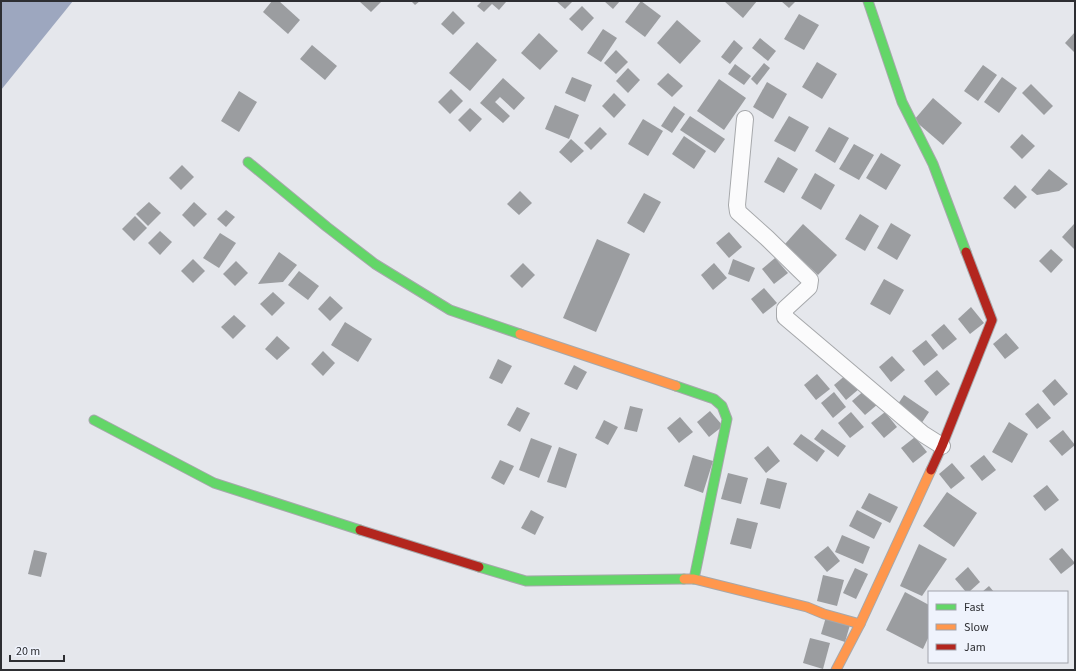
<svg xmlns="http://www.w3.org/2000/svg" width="1076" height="671" font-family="'Source Sans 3',sans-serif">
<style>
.water{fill:#9da7bf}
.building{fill:#9b9da0}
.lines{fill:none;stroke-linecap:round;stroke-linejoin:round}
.street-casing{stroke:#a6a8ab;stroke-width:18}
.fast-casing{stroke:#a6a8ab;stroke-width:11}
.slow-casing{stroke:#a6a8ab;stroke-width:11}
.jam-casing{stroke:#a6a8ab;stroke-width:11}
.street{stroke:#fbfbfc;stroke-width:16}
.fast{stroke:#63d668;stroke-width:9}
.slow{stroke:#ff974d;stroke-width:9}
.jam{stroke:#b3261e;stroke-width:9}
</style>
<rect width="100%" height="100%" fill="#e5e7ec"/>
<polygon class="water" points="1,1 73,1 1,90"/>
<g class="building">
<polygon points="272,1 279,1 300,20 288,34 263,12"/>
<polygon points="359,1 382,1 371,12"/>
<polygon points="411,1 420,1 415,5"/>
<polygon points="482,1 505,1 506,2 499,10 492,4 484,12 477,6"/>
<polygon points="556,1 573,1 565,9"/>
<polygon points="604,1 620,1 613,9"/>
<polygon points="641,1 661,16 645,37 625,22"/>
<polygon points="724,1 757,1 743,18"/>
<polygon points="781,1 796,1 789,8"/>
<polygon points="582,6 594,18 582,31 569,19"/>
<polygon points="453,11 465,23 453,35 441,24"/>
<polygon points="799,14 819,25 804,50 784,39"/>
<polygon points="677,20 701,41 680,64 657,43"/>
<polygon points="603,29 617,38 601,62 587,53"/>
<polygon points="1075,32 1075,53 1065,43"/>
<polygon points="539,33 558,51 540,70 521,53"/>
<polygon points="760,38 776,51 768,61 752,48"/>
<polygon points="734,40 743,48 730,64 721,57"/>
<polygon points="477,42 497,60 470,91 449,73"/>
<polygon points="312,45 337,66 325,80 300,59"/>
<polygon points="616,50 628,62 616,74 604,63"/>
<polygon points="817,62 837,74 822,99 802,87"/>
<polygon points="764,63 770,68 757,85 751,79"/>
<polygon points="735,64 751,76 744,85 728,74"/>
<polygon points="983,65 997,75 978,101 964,91"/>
<polygon points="628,68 640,80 628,93 616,81"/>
<polygon points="668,73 683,86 672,97 657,84"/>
<polygon points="572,77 592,85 585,102 565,93"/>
<polygon points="1002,77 1017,88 999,113 984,102"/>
<polygon points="503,78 525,98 514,110 500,97 495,102 510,116 503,123 480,103"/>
<polygon points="719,79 746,98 724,130 697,111"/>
<polygon points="767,82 787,94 773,119 753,107"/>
<polygon points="1031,84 1053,106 1044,115 1022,93"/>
<polygon points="451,89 463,101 450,114 438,102"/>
<polygon points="239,91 257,102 239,132 221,121"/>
<polygon points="614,93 626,105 614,118 602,106"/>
<polygon points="933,98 962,123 943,145 914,120"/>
<polygon points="555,105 579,115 569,139 545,129"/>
<polygon points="674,106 685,114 672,133 661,126"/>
<polygon points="470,108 482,119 470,132 458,120"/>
<polygon points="690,116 725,139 715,153 680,130"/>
<polygon points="789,116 809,127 795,152 774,141"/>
<polygon points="643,119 663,131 648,156 628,144"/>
<polygon points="600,127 607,134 591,150 584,143"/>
<polygon points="829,127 849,138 835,163 815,151"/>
<polygon points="1022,134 1035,146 1022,159 1010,147"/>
<polygon points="684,136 706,151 694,169 672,154"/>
<polygon points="571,139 584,151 571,163 559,152"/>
<polygon points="854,144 874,155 859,180 839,169"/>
<polygon points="881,153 901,165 886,190 866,178"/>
<polygon points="778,157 798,169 784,193 764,182"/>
<polygon points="182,165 194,177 181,190 169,178"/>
<polygon points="1049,169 1068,184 1059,191 1037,195 1031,190"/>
<polygon points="815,173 835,185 821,210 801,198"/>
<polygon points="1015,185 1027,197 1015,209 1003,198"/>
<polygon points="520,191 532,203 519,215 507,204"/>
<polygon points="644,193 661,202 644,233 627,223"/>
<polygon points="149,202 161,213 148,226 136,214"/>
<polygon points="194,202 207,214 194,227 182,215"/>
<polygon points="226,210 235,217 226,227 217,219"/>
<polygon points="860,214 879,226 865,251 845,239"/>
<polygon points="135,216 147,228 134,241 122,229"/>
<polygon points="891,223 911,235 897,260 877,248"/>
<polygon points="803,224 837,255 818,275 785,244"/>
<polygon points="1074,224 1075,248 1074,249 1062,237"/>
<polygon points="160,231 172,242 160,255 148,243"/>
<polygon points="729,232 742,247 729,258 716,243"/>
<polygon points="220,233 236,243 219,268 203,258"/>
<polygon points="597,239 630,254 596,332 563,318"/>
<polygon points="1051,249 1063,260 1051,273 1039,261"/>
<polygon points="279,252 297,265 283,282 258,284"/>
<polygon points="775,258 788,273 774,284 762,269"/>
<polygon points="193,259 205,271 193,283 181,271"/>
<polygon points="733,259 755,268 749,282 728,274"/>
<polygon points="236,261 248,273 235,286 223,274"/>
<polygon points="523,263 535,275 522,288 510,276"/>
<polygon points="714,263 727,278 713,290 701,275"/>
<polygon points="299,271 319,286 308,300 288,285"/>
<polygon points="884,279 904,290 890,315 870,304"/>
<polygon points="764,288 777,303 763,314 751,299"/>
<polygon points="273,292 285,303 272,316 260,304"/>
<polygon points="330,296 343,308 330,321 318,309"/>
<polygon points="971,307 984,323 970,334 958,319"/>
<polygon points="234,315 246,326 233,339 221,327"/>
<polygon points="345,322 372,339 358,362 331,345"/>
<polygon points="944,324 957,339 943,350 931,335"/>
<polygon points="1006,333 1019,348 1005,359 993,344"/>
<polygon points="277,336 290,348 277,360 265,349"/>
<polygon points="926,340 938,355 924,366 912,351"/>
<polygon points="323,351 335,363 323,376 311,364"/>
<polygon points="892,356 905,370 891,382 879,367"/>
<polygon points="498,359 512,366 502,384 489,378"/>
<polygon points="574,365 587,372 577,390 564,384"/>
<polygon points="937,370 950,384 936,396 924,381"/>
<polygon points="817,374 830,389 816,400 804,385"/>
<polygon points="847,374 859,389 846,400 834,385"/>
<polygon points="1055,379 1068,394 1054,406 1042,391"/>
<polygon points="866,389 878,404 865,415 852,401"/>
<polygon points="834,392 846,407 833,418 821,403"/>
<polygon points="904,395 929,412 921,424 896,407"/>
<polygon points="1038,403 1051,418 1037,429 1025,414"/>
<polygon points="630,406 643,409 637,432 624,429"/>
<polygon points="517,407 530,413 520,432 507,425"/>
<polygon points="710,411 723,426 709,437 697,422"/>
<polygon points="851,412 864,427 850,438 838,423"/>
<polygon points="885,412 897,427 884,438 871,423"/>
<polygon points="680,417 693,432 679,443 667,428"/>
<polygon points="604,420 618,427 608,445 595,438"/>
<polygon points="1009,422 1028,434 1012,463 992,452"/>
<polygon points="822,429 846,446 838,457 814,439"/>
<polygon points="1063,430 1075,445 1062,456 1049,441"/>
<polygon points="801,434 825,451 817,462 793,444"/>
<polygon points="915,437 927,452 913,463 901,448"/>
<polygon points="531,438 552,446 539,478 519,470"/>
<polygon points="768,446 780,461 766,473 754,458"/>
<polygon points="559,447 577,454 566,488 547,482"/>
<polygon points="693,455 713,461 703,493 684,486"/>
<polygon points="984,455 996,470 982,481 970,466"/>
<polygon points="500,460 514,466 504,485 491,478"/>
<polygon points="952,463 965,478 951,489 939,474"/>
<polygon points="728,473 748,478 741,504 721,499"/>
<polygon points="767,478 787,483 780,509 760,504"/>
<polygon points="1047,485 1059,500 1045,511 1033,496"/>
<polygon points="947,492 977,513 954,547 923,526"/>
<polygon points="869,493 898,507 890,523 861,508"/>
<polygon points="531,510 544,517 535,535 521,528"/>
<polygon points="857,510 882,523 874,539 849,526"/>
<polygon points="737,518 758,523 751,549 730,544"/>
<polygon points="842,535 870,547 863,564 835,552"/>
<polygon points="919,544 947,559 922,596 900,586"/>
<polygon points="828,546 840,561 827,572 814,557"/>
<polygon points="1062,548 1075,563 1061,574 1049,559"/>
<polygon points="34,550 47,553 41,577 28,574"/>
<polygon points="968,567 980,582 969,592 966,592 955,579"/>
<polygon points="855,568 868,574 856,599 843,593"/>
<polygon points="823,575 844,580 837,606 817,601"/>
<polygon points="989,586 994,592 982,592"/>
<polygon points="905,592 929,605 929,636 923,649 886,630"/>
<polygon points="826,617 850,625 845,642 821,634"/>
<polygon points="810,638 830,643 823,669 803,663"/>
</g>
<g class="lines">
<g class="street-casing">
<polyline id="street" points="745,119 737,205 738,212 767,238 810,280 809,287 785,309 785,317 923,434 942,446"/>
</g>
<g class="fast-casing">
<g id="fast">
<polyline points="868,1 902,102 933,164 966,252"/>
<polyline points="248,162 327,227 375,264 450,310 520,334"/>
<polyline points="676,386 714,399 722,406 727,419 694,579"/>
<polyline points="94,420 214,483 360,530"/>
<polyline points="479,567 526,581 684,579"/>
</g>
</g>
<g class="slow-casing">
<g id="slow">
<polyline points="520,334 676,386"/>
<polyline points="684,579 694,579 807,607 824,614 860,624 836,670"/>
<polyline points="860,624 931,470"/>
</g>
</g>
<g class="jam-casing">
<g id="jam">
<polyline points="931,470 942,446 992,320 966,252"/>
<polyline points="360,530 479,567"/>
</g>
</g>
<use href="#street" class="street"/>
<use href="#fast" class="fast"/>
<use href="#slow" class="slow"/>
<use href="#jam" class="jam"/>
</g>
<rect width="1076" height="671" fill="none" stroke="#2d2e32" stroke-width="4"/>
<rect x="928" y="591" width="140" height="72" fill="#eff3fc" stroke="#a1a4ab"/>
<rect x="936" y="604" width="20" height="6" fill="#63d668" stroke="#a1a4ab"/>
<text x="964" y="611" font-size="12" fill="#2d2e32">Fast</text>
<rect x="936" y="624" width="20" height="6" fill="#ff974d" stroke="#a1a4ab"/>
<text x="964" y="631" font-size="12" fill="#2d2e32">Slow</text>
<rect x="936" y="644" width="20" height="6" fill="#b3261e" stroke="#a1a4ab"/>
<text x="964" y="651" font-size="12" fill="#2d2e32">Jam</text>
<path d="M10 655v6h54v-6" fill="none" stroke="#2d2e32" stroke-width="2"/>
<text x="16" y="655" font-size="12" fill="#2d2e32" stroke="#eff3fc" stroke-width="3" paint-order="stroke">20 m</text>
</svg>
